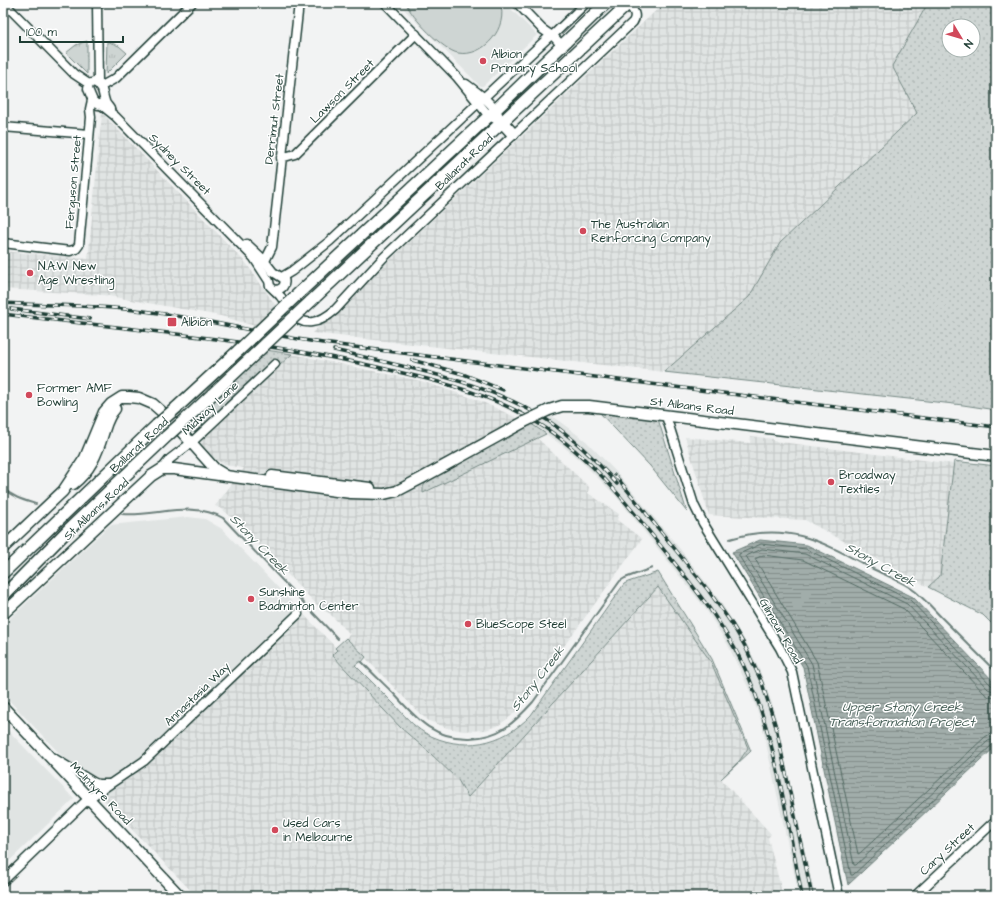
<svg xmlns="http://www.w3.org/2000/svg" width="999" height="899" font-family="'Architects Daughter',sans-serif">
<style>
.built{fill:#e0e4e3}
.industrial{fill:url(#industrial-grid);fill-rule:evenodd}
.grass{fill:url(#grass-dots);stroke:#768984;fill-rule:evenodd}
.park{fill:url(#park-tufts);stroke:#768984}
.pitch{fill:#ced5d3;stroke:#768984}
.water{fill:url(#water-rules);stroke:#6d807b}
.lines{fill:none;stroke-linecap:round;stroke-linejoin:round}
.shore{stroke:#536a63;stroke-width:1}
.stream{stroke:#6d807b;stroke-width:2}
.minor-casing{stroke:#1f3d34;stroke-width:11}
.major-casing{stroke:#1f3d34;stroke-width:13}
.highway-casing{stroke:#1f3d34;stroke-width:14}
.minor{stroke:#fff;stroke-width:8}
.major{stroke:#fff;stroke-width:10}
.highway{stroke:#fff;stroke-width:11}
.rail-casing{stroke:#1f3d34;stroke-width:3.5}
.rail{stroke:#fff;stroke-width:2;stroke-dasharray:6;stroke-linecap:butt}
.major-bridge-casing{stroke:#1f3d34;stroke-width:13;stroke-linecap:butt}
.highway-bridge-casing{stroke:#1f3d34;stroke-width:14;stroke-linecap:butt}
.major-bridge{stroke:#fff;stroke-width:10}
.highway-bridge{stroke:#fff;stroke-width:11}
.poi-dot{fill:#d1495b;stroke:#fff;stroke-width:1.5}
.labels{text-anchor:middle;stroke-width:3;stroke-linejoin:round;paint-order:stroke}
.poi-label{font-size:12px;fill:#1f3d34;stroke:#fff;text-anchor:start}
.street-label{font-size:12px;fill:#1f3d34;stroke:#fff}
.water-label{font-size:13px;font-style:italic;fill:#465f57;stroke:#fff}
</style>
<defs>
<pattern id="industrial-grid" width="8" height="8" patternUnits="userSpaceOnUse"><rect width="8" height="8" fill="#e0e4e3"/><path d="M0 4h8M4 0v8" fill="none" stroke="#c0c4c3"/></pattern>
<pattern id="grass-dots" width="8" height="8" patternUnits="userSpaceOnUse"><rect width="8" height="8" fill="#ced5d3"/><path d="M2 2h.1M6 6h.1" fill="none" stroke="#b0b8b6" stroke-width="1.8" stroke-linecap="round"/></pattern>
<pattern id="park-tufts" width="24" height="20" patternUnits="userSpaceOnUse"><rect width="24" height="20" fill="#ced5d3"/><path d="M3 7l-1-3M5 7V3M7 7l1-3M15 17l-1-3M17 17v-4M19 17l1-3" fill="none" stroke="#b0b8b6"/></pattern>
<pattern id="water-rules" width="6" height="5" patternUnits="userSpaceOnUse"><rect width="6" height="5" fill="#a1adaa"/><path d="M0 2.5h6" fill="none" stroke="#838e8b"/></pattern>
</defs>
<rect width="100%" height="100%" fill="#f2f3f3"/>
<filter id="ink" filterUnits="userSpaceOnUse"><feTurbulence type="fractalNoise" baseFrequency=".025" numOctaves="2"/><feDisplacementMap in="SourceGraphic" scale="8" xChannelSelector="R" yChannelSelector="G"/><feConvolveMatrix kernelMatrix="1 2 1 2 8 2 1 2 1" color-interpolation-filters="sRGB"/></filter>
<g filter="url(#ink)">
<g class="built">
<polygon points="398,3 505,3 537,35 483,86 480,86"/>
<polygon points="552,416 586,441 619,475 680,549 720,601 747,645 759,669 772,703 815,896 799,896 761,720 748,687 728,645 705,608 616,496 585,465 563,446 530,423"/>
<polygon points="188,517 205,519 222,529 338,650 140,838 3,694 3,625 110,525"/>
<polygon points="3,725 74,799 3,867"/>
</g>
<g class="industrial">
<path d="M664,3H996L964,405L312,333ZM949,26H973V50H949Z"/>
<polygon points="102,113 246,263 278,309 255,326 221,316 103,295 3,289 3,251 88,259"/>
<polygon points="292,354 421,381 478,400 515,417 589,487 588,493 619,514 617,520 642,539 519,708 510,717 499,725 486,730 464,731 447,728 429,721 419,713 346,638 350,634 329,613 320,608 238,523 222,509 215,506 244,468 225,465 213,458 202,445 201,440"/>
<polygon points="751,436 773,439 773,441 954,464 940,576 928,587 805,520 709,515 685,437 750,443"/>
<polygon points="658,587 711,662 748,748 740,760 721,779 771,834 768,838 783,896 196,896 104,800 304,615 338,650 332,655 401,728 429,752 458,780 468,797"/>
</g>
<g class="grass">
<path d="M928,3H996V410L963,405L664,372L749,297L780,243L917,113L892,66ZM949,26H973V50H949Z"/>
<polygon points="266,350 292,354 279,366 276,364 197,432 190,431 185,427"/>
<polygon points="599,412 658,419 687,512 650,466"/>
<polygon points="530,423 546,434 423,493 423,487 428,479"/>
<polygon points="954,461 996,466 996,628 983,615 928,587 940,576"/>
<path d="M658,572L712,659L751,751L721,779L740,760L748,748L711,662L658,587L468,797L458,780L429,752L401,728L332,655L337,650L335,648L346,638L366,657L362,662L361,661L355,665C368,678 381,691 394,704C403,714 413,726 425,733C462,753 503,745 531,715L624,584L628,582Z"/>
</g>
<g class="park">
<polygon points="87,41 87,74 66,53 76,45"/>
<polygon points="107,41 119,46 127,53 106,74"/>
</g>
<path class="pitch" d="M406,3H500C509,27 484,58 458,53C444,51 411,17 406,3Z"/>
<polygon class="water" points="760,540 807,545 913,597 996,684 996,746 848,885 803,667 732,552"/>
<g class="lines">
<g class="shore">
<polyline points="996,687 991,685 910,600 806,549 761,544 739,554 739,556 807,666 851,875 853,875 992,745 996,744"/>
<polyline points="996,692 988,689 907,604 805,554 762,549 746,556 812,664 854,865 856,865 988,741 996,739"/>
<polyline points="996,698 989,697 984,693 904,609 803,560 763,555 755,559 817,662 858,854 860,853 985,737 990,734 996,733"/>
</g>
<g class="stream">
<path d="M3,488C12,497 23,500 36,504"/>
<path d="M122,514C155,517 192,500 223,518L338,639"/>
<path d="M730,539C789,521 823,542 873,569C887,576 904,582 916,592C925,600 934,609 942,618C960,636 978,654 996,672"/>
<path d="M362,662C372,673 383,683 394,694C417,719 433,739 470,738C500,737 514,723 533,702L620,581L625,578L652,568"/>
</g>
<g class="minor-casing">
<g id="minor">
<polyline points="4,3 74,74 89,84"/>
<polyline points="97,3 98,84"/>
<polyline points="385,3 457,77 489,116 502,122"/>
<polyline points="517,3 542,29 555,38 562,46"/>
<polyline points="552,36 586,3"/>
<path d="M466,84C477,92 491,102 498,114"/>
<polyline points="100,87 116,78 192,3"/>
<path d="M104,100L102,103L98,105L93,101L88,89L89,84L94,82C104,86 102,93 105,101C105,103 109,107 110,109"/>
<path d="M100,104L115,116L254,258L269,281L270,286C274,290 278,293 281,297C284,301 286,306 289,311C303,329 320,323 335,310L383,258L633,22C638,14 632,9 627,3"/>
<polyline points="3,127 89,134"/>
<polyline points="281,158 295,154 416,34"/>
<polyline points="3,243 70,251 76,249 79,245 88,150 91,117 90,109 92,100"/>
<path d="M247,244L262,258L273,272L284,279C286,285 282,290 275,290"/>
<polyline points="265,261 272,247 299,3"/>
<polyline points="282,277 292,271 330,241 551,35"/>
<polyline points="666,416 694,505 703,523 780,648 792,672 839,896"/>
<polyline points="162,469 170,459 191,443 275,364"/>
<polyline points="55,759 93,782 98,784 108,784"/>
<polyline points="3,881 88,799 144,761 298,614"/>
<polyline points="915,896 996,820"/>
</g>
</g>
<g class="major-casing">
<g id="major">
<polyline points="549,410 562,406 589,406 996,456"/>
<polyline points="272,476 370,488"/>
<path d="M73,484C90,471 97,454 103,434C106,425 108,416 115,409"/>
<polyline points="3,548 63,491 85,458 104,412 111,404 122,397 129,397 139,398 153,404 170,419 215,469 225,475"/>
<polyline points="3,614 151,476 162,469 174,469 351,493 384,494 397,491 422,478 524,422"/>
<polyline points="3,707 180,896"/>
</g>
</g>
<g class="highway-casing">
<g id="highway">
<polyline points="502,122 513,134"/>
<polyline points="300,292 489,116 606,3"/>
<polyline points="310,302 629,3"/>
<polyline points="176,408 239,350"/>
<polyline points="187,418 255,354"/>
<polyline points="3,573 157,425"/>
<polyline points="3,596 67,531 167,436"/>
</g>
</g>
<use href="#minor" class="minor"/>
<use href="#major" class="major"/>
<use href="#highway" class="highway"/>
<g class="rail-casing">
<g id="rail">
<path d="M3,303C52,306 102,305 151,312C211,320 270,336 330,344L996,427"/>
<polyline points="11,309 90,319"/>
<path d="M3,314C134,330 266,340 394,371C447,383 499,397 544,427C593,459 628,505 664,550C697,591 730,631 750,680C777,747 788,825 802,896"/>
<path d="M334,350C357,355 380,361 402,366C453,378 503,392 547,420C574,438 596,460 617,484"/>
<polyline points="412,360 463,374 503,390"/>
<polyline points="615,475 708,590 732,624 745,646 762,683 776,727 812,896"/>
</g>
</g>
<use href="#rail" class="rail"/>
<g class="major-bridge-casing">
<polyline id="major-bridge" points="524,422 549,410"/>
</g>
<g class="highway-bridge-casing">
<g id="highway-bridge">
<polyline points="239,350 300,292"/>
<polyline points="255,354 310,302"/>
<polyline points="157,425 176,408"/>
<polyline points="167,436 187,418"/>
</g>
</g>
<use href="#major-bridge" class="major-bridge"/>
<use href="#highway-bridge" class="highway-bridge"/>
</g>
</g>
<g class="poi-dot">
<circle cx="483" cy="61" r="4"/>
<circle cx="583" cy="231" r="4"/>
<circle cx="30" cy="273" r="4"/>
<rect x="167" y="317" width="10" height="10" rx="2"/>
<circle cx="29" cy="395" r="4"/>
<circle cx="831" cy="482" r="4"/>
<circle cx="251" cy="599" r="4"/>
<circle cx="468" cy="624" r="4"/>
<circle cx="275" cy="830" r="4"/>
</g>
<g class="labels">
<g class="poi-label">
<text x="491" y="58">Albion<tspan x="491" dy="14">Primary School</tspan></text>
<text x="591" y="228">The Australian<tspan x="591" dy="14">Reinforcing Company</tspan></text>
<text x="38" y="270">N.A.W New<tspan x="38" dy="14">Age Wrestling</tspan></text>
<text x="181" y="326">Albion</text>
<text x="37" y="392">Former AMF<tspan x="37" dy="14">Bowling</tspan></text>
<text x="839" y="479">Broadway<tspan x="839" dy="14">Textiles</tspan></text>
<text x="259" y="596">Sunshine<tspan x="259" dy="14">Badminton Center</tspan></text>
<text x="476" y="628">BlueScope Steel</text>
<text x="283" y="827">Used Cars<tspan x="283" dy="14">in Melbourne</tspan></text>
</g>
<g class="street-label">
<text transform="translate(342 91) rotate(-45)" y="4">Lawson Street</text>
<text transform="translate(274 119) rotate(-83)" y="4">Derrimut Street</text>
<text transform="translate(464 162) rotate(-44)" y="4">Ballarat Road</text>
<text transform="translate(180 164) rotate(45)" y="4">Sydney Street</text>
<text transform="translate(73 182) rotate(-85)" y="4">Ferguson Street</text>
<text transform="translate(692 406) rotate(7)" y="4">St Albans Road</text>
<text transform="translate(210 408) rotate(-43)" y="4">Midway Lane</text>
<text transform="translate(139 445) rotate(-43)" y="4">Ballarat Road</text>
<text transform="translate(96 509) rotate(-43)" y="4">St Albans Road</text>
<text transform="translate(781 631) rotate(60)" y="4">Gilmour Road</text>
<text transform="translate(197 694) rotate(-44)" y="4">Annastasia Way</text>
<text transform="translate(101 793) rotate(46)" y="4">McIntyre Road</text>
<text transform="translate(947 849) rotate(-43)" y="4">Cary Street</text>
</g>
<g class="water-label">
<text transform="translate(260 544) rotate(46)" y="5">Stony Creek</text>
<text transform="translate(881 564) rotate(29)" y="5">Stony Creek</text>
<text transform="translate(537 678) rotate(-52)" y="5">Stony Creek</text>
<text x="902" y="711">Upper Stony Creek<tspan x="902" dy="15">Transformation Project</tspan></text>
</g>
</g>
<rect width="999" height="899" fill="none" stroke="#fff" stroke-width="16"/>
<rect x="8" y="8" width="983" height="883" fill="none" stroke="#1f3d34" stroke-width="1.5" filter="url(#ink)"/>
<g transform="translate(961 38) rotate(128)"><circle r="19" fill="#ffffff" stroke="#a5b1ae"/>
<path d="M0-3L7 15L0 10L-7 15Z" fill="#d1495b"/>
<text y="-6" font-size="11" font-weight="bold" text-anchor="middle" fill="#1f3d34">N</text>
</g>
<path d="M20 36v6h103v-6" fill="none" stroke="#1f3d34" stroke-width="2"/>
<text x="26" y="36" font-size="12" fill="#1f3d34" stroke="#ffffff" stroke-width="3" paint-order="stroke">100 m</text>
</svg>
